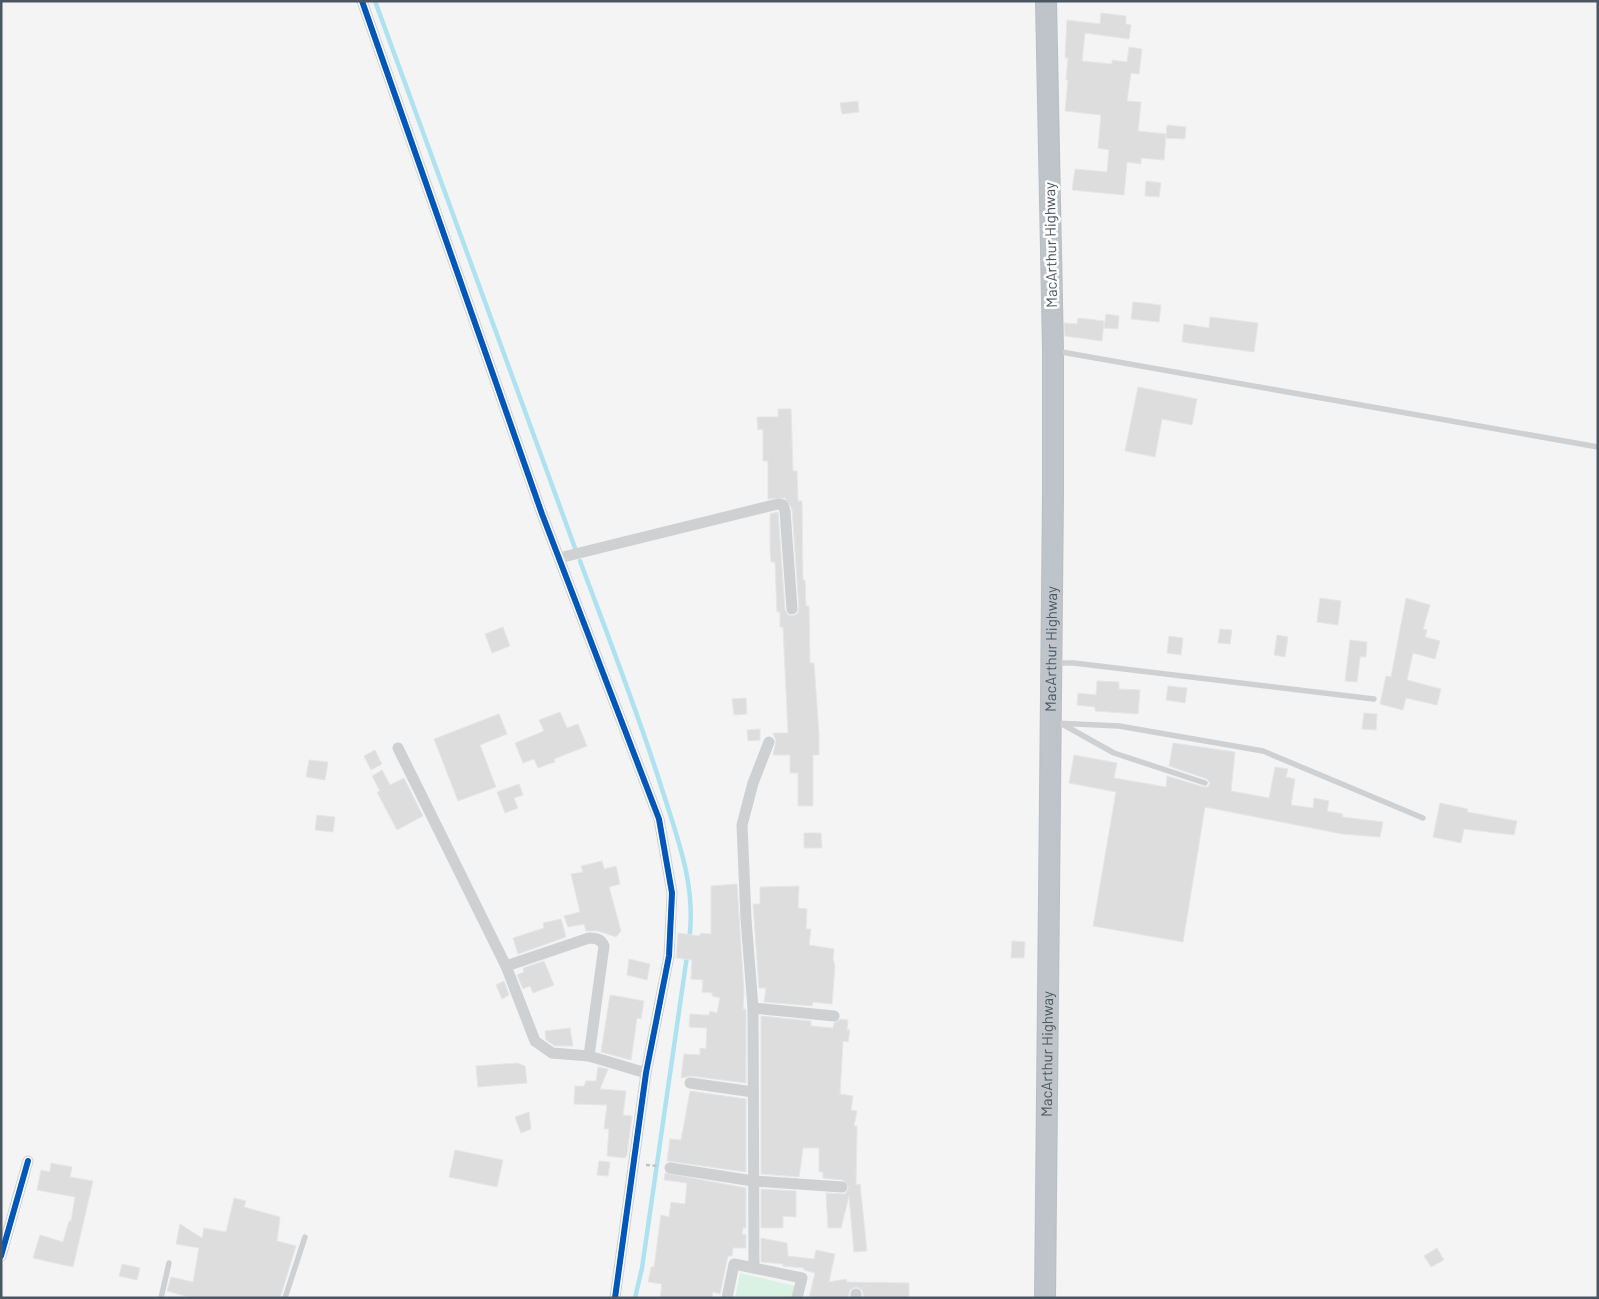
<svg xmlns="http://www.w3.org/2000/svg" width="1599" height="1299" font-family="Barlow,sans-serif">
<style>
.green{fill:#d9f2e3}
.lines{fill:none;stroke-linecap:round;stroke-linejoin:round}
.stream{stroke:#aee2f0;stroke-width:4.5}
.building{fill:#ddddde;stroke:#e5e6e7}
.highway-casing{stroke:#b9bec3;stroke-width:22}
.path{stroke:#bcc7c4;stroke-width:2.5;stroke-dasharray:4 2.5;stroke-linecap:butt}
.lane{stroke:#ced0d2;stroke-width:5.5}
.street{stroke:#ced0d2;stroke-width:11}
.highway{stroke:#bec4c9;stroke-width:20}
.cycleway-casing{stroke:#fff;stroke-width:9}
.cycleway{stroke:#0057b8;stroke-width:6}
.labels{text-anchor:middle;stroke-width:5;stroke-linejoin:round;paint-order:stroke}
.street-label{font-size:15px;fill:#4a5661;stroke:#fff}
</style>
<rect width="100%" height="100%" fill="#f4f4f4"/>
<polygon class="green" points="740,1273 795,1286 792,1298 735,1298"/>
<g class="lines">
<g class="stream">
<polyline points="375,1 575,548"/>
<path d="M580,561C608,636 637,710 661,786C677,837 697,886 689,941"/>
<polyline points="635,1298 642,1268 687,956"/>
</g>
</g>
<g class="building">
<polygon points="1101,13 1126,16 1126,24 1131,25 1129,39 1085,33 1082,61 1112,64 1112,60 1127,62 1129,47 1142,49 1139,74 1131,73 1127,101 1141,102 1138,131 1166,134 1164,160 1141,158 1141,164 1127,162 1124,195 1072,190 1075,169 1107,172 1109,150 1098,148 1101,115 1065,111 1068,80 1066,80 1068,58 1065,58 1067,20 1100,24"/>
<polygon points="858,101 859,112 842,114 840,103"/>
<polygon points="1167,125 1186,127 1185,139 1166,138"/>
<polygon points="1146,181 1161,183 1159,197 1145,196"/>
<polygon points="1133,302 1161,305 1159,322 1131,319"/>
<polygon points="1106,314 1119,316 1118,329 1104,328"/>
<polygon points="1210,317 1258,323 1254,352 1182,342 1184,324 1209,328"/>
<polygon points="1078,318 1104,321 1102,341 1065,336 1064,323 1077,324"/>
<polygon points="1138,387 1197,399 1192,425 1162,419 1155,457 1125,451"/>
<polygon points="778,409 791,409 793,471 797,471 798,501 802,501 803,580 805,580 806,606 809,606 810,663 814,663 819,734 819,755 813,755 813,806 798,806 798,773 790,773 790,755 773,755 776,741 773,733 788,733 783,627 780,627 780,612 777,612 775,562 771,562 770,549 770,514 778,512 785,610 788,615 793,616 798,613 799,608 792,509 785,498 768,499 768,461 763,461 763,429 758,430 757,417 778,417"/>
<polygon points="1320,598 1341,601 1338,625 1317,622"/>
<polygon points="1406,598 1430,605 1423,629 1427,630 1425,637 1440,641 1435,659 1413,653 1407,680 1441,689 1437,705 1406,698 1403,710 1380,704 1386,676 1391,677"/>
<polygon points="503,627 510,646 492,653 485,634"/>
<polygon points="1220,629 1232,630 1230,644 1218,643"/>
<polygon points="1277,635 1288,637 1285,657 1274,655"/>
<polygon points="1169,636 1183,638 1181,655 1167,653"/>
<polygon points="1350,640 1367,642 1366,657 1360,657 1357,682 1345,681"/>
<polygon points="1097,681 1119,682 1119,689 1140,690 1138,714 1095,711 1095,707 1077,705 1078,693 1096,695"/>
<polygon points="1168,686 1187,688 1185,703 1166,700"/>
<polygon points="746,698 747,714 734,715 732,699"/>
<polygon points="560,712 567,728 578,724 587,746 554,759 555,762 538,768 534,759 523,763 515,743 544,731 539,720"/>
<polygon points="1364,713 1377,714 1376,730 1362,729"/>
<polygon points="499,714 507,734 480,745 496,787 458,801 434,739"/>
<polygon points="760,729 760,740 748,741 747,730"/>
<polygon points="1173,743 1235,752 1231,791 1269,798 1275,767 1288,769 1286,777 1295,779 1291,805 1313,808 1314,798 1329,801 1327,811 1343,814 1342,817 1383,822 1380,837 1342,834 1205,807 1183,942 1093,926 1116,792 1069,783 1074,755 1117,763 1114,778 1166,787 1167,776 1204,787 1208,787 1210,783 1207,779 1169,766"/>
<polygon points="375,750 382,764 371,770 364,756"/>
<polygon points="309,760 328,762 325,780 306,777"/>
<polygon points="382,770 390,785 404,778 423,816 397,830 377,792 380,791 372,776"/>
<polygon points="519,784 523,795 514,798 518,808 505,813 497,792"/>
<polygon points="1440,803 1468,809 1467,812 1517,821 1514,835 1464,829 1461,843 1433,837"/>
<polygon points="317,815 335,817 333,832 315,830"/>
<polygon points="804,833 821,833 822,848 804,848"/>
<polygon points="602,861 604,869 616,866 620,884 609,887 621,931 616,937 598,931 586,931 584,924 568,927 564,916 580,912 571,874 583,872 581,866"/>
<polygon points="737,884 744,992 743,1009 746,1009 746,1083 691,1076 681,1078 684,1054 700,1055 700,1048 706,1049 707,1028 689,1027 690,1014 703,1015 709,1015 710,1011 717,1013 720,998 712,996 712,993 702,992 703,980 691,979 692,960 676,958 678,933 700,936 700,933 711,934 711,886"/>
<polygon points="799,886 798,908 807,909 806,929 811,929 809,945 834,949 833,959 835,966 832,1004 813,1002 812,1006 764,1002 766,988 759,988 753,904 760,904 760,887"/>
<polygon points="561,919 566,937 518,954 513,938 544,928 543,923"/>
<polygon points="1012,941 1025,942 1024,958 1011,958"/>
<polygon points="629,959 650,964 647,980 627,975"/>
<polygon points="544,961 554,985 533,993 530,986 523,989 517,975 524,972 523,968"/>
<polygon points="504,981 509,995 502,999 496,985"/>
<polygon points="610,995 611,997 611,995 644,1001 641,1019 637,1018 631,1060 601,1052"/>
<polygon points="761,1016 811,1021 811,1026 833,1028 834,1023 841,1019 848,1020 847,1030 850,1030 848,1042 843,1041 840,1094 853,1096 851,1110 857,1111 854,1126 857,1126 856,1185 860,1184 867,1251 854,1252 849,1196 841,1228 828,1228 826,1193 845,1194 849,1187 843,1180 823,1178 823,1172 819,1172 819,1148 803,1148 799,1177 761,1174"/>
<polygon points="570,1028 573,1046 555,1046 546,1040 545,1031"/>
<polygon points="517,1063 525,1066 527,1083 478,1087 476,1066"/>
<polygon points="598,1067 608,1069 600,1089 626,1091 623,1115 632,1116 627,1155 625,1158 607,1156 609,1129 604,1129 607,1105 574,1104 575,1086 584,1086 586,1081 596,1081"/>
<polygon points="690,1091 746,1099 746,1172 667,1161 670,1139 681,1140"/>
<polygon points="529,1112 531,1129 521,1133 515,1117"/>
<polygon points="455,1150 503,1160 497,1187 449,1177"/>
<polygon points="599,1161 610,1162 608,1176 597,1175"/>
<polygon points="51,1163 72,1167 70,1177 93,1181 73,1267 33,1258 40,1235 63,1242 69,1221 71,1221 75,1197 37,1190 41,1170 50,1172"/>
<polygon points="665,1173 746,1188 746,1228 743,1228 742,1234 746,1235 746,1248 733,1248 732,1256 728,1256 720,1294 713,1292 712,1298 660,1298 662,1284 648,1282 651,1267 654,1267 661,1215 669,1217 671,1202 685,1204 687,1183 664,1180"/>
<polygon points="761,1189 796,1191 796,1217 783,1216 783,1228 761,1228"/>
<polygon points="234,1198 246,1201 244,1207 280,1217 277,1241 296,1246 280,1298 192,1298 167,1291 171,1277 193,1282 199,1248 176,1244 180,1224 202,1238 204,1228 226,1232"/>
<polygon points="761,1238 787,1243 788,1256 814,1259 816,1250 835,1254 829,1282 846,1279 847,1282 909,1283 909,1298 864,1298 862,1290 856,1287 850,1290 848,1298 809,1298 815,1273 804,1270 804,1268 783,1266 783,1264 761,1262"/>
<polygon points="1437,1248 1444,1260 1431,1267 1424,1256"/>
<polygon points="122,1264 140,1268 137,1280 119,1276"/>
</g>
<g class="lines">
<g class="highway-casing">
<g id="highway">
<path id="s1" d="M1045,1298L1053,494V350L1046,1"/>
</g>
</g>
<polyline class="path" points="646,1165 658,1166"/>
<g class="lane">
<polyline points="1056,351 1598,447"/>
<polyline points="1055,663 1074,663 1374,699"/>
<polyline points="1054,723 1119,726 1263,751 1423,818"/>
<polyline points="1062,724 1114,753 1205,783"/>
<polyline points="161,1298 169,1263"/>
<polyline points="285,1298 305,1237"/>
</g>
<g class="street">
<polyline points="362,1 542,514 659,819 672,893 669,956 646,1073 615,1298"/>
<polyline points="559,558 778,504 783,505 785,511 792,609"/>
<polyline points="769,742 753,783 742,825 746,919 753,1008 754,1268 802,1278 797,1298"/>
<polyline points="398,748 506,966 535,1041 552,1053 589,1056 646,1073"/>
<path d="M506,966L589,938C596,938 601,939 604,946L589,1056"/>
<polyline points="753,1008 834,1016"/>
<polyline points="690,1083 753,1092"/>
<polyline points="670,1168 753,1181 842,1187"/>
<polyline points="1,1256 28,1161"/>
<polyline points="856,1294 856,1298"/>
<polyline points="727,1298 734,1264 754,1268"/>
</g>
<use href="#highway" class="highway"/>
<g class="cycleway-casing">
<g id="cycleway">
<polyline points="362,1 542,514 659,819 672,893 669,956 646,1073 615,1298"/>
<polyline points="1,1256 28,1161"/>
</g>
</g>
<use href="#cycleway" class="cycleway"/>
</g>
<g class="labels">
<g class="street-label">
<text transform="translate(1051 245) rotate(-91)" y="5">MacArthur Highway</text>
<text dy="5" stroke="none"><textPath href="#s1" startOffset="649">MacArthur Highway</textPath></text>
<text dy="5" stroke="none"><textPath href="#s1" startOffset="244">MacArthur Highway</textPath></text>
</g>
</g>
<rect width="1599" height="1299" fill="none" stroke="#4a5661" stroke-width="5"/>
</svg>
